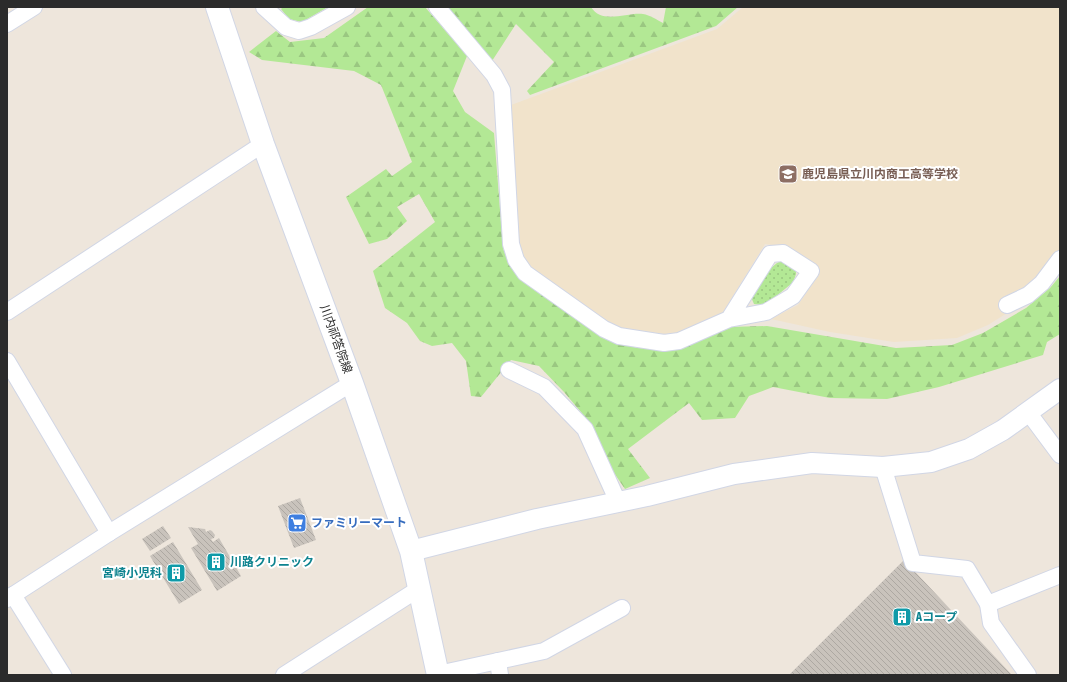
<svg xmlns="http://www.w3.org/2000/svg" width="1067" height="682" font-family="'Asap Condensed','Noto Sans JP',sans-serif">
<style>
.education{fill:#f1e3cb}
.grass{fill:url(#grass-dots)}
.forest{fill:url(#forest-firs)}
.building{fill:url(#building-back-hatch)}
.lines{fill:none;stroke-linecap:round;stroke-linejoin:round}
.minor-casing{stroke:#d1d6e5;stroke-width:18}
.tertiary-casing{stroke:#d1d6e5;stroke-width:22}
.secondary-casing{stroke:#d1d6e5;stroke-width:24}
.minor{stroke:#fff;stroke-width:16}
.tertiary{stroke:#fff;stroke-width:20}
.secondary{stroke:#fff;stroke-width:22}
.labels{text-anchor:middle;stroke-width:4;stroke-linejoin:round;paint-order:stroke}
.education-label{font-size:12px;font-weight:bold;fill:#785e54;stroke:#fff;text-anchor:start}
.street-label{font-size:12px;fill:#2b2b2b;stroke:#fff}
.shop-label{font-size:12px;font-weight:bold;fill:#366cbe;stroke:#fff;text-anchor:start}
.culture-label{font-size:12px;font-weight:bold;fill:#0d838f;stroke:#fff;text-anchor:start}
</style>
<defs>
<pattern id="grass-dots" width="8" height="8" patternUnits="userSpaceOnUse"><rect width="8" height="8" fill="#b3e895"/><path d="M2 2h.1M6 6h.1" fill="none" stroke="#9ac781" stroke-width="1.8" stroke-linecap="round"/></pattern>
<pattern id="forest-firs" width="22" height="20" patternUnits="userSpaceOnUse"><rect width="22" height="20" fill="#b3e895"/><path d="M5 1l3.5 6h-7zM16 11l3.5 6h-7z" fill="#9ac781"/></pattern>
<pattern id="building-back-hatch" width="6" height="6" patternUnits="userSpaceOnUse"><rect width="6" height="6" fill="#c9c3bc"/><path d="M-1 5l2 2M0 0l6 6M5-1l2 2" fill="none" stroke="#ada8a2"/></pattern>
</defs>
<rect width="100%" height="100%" fill="#eee6dc"/>
<polygon class="education" points="743,7 1060,7 1060,269 1025,302 988,325 957,338 894,342 830,332 771,319 798,305 820,273 783,246 765,244 722,314 672,335 625,329 610,323 536,272 526,261 520,247 511,105 717,29"/>
<path class="grass" d="M782,260L796,269V274L794,280L791,284L769,302L762,305L754,304L751,297C757,282 768,268 782,260Z"/>
<g class="forest">
<polygon points="283,7 328,7 302,22 289,19 281,9"/>
<polygon points="368,7 425,7 467,56 453,91 465,112 494,133 503,248 509,265 521,280 602,336 637,348 676,349 728,327 767,326 896,348 952,345 983,333 1026,308 1050,288 1060,276 1060,334 1047,342 1043,355 939,387 887,399 830,398 773,387 749,396 735,418 702,420 689,403 628,449 650,478 625,489 603,457 591,424 564,392 539,366 511,360 481,397 471,396 466,361 452,343 432,346 420,341 407,323 385,308 373,271 435,222 419,194 397,207 407,221 387,239 369,244 346,197 386,169 392,176 412,162 381,85 354,71 262,60 249,52 276,31 290,42 324,38"/>
<path d="M448,7H591C602,25 627,12 643,14C650,15 657,20 663,23L666,7H738L716,26L530,95L527,91L554,62L516,24L492,61Z"/>
</g>
<g class="building">
<polygon points="300,498 316,540 294,548 278,506"/>
<polygon points="163,526 171,538 150,551 142,539"/>
<polygon points="188,527 205,529 206,532 210,530 212,531 215,535 214,538 211,539 213,542 219,538 241,576 217,591 191,548 198,544"/>
<polygon points="173,542 202,590 179,604 150,556"/>
<polygon points="904,560 1012,675 789,675"/>
</g>
<g class="lines">
<g class="minor-casing">
<g id="minor">
<polyline points="264,7 286,27 299,31 311,27 347,7"/>
<polyline points="437,7 494,75 502,90 511,244 516,260 525,273 604,329 619,336 664,343 679,341 729,319 766,312 793,296 811,271 783,253 770,254 729,319"/>
<polyline points="7,24 34,7"/>
<polyline points="1007,305 1028,295 1042,283 1060,259"/>
<polyline points="7,312 263,144"/>
<polyline points="7,361 109,533"/>
<polyline points="509,370 544,387 585,429 618,502"/>
<polyline points="1028,412 1060,455"/>
<polyline points="883,467 913,563 967,569 988,604 991,623 1028,675"/>
<polyline points="13,595 63,675"/>
<polyline points="7,599 109,533 352,383"/>
<polyline points="988,604 1060,575"/>
<polyline points="498,661 500,675"/>
<polyline points="438,674 544,651 622,608"/>
<polyline points="284,675 420,588"/>
</g>
</g>
<g class="tertiary-casing">
<polyline id="tertiary" points="411,551 537,519 647,496 734,474 812,463 883,467 931,462 969,449 1003,430 1060,389"/>
</g>
<g class="secondary-casing">
<polyline id="secondary" points="217,7 263,144 352,383 411,551 438,675"/>
</g>
<use href="#minor" class="minor"/>
<use href="#tertiary" class="tertiary"/>
<use href="#secondary" class="secondary"/>
</g>
<defs>
<g id="school-square" transform="scale(1)"><rect x="-9" y="-9" width="18" height="18" rx="4" fill="#8d6e63" stroke="#fff"/><path d="M0-5L7-2L0 1L-7-2ZM-4 1L0 2.5L4 1V4Q0 6-4 4Z" fill="#fff"/></g>
<g id="supermarket-square" transform="scale(1)"><rect x="-9" y="-9" width="18" height="18" rx="4" fill="#3f7fe0" stroke="#fff"/><path d="M-6-5.5h2.5l.6 2H6L4.5 2H-2.5L-4.4-4H-6ZM-1.5 3.2a1.3 1.3 0 1 0 .1 0ZM3 3.2a1.3 1.3 0 1 0 .1 0Z" fill="#fff"/></g>
<g id="building-square" transform="scale(1)"><rect x="-9" y="-9" width="18" height="18" rx="4" fill="#0f9aa8" stroke="#fff"/><path d="M-4-6H4V6H1V3H-1V6H-4ZM-2.5-4.3h1.7v1.8h-1.7ZM.8-4.3h1.7v1.8H.8ZM-2.5-1h1.7V.8h-1.7ZM.8-1h1.7V.8H.8Z" fill="#fff"/></g>
</defs>
<g fill-rule="evenodd">
<use href="#school-square" x="788" y="174"/>
<use href="#supermarket-square" x="297" y="523"/>
<use href="#building-square" x="216" y="562"/>
<use href="#building-square" x="176" y="573"/>
<use href="#building-square" x="902" y="617"/>
</g>
<g class="labels">
<g class="education-label">
<text x="802" y="178">鹿児島県立川内商工高等学校</text>
</g>
<g class="street-label">
<text transform="translate(336 339) rotate(70)" y="4">川内祁答院線</text>
</g>
<g class="shop-label">
<text x="311" y="527">ファミリーマート</text>
</g>
<g class="culture-label">
<text x="230" y="566">川路クリニック</text>
<text x="162" y="577" text-anchor="end">宮崎小児科</text>
<text x="916" y="621">Aコープ</text>
</g>
</g>
<rect width="1067" height="682" fill="none" stroke="#2b2b2b" stroke-width="16"/>
</svg>
